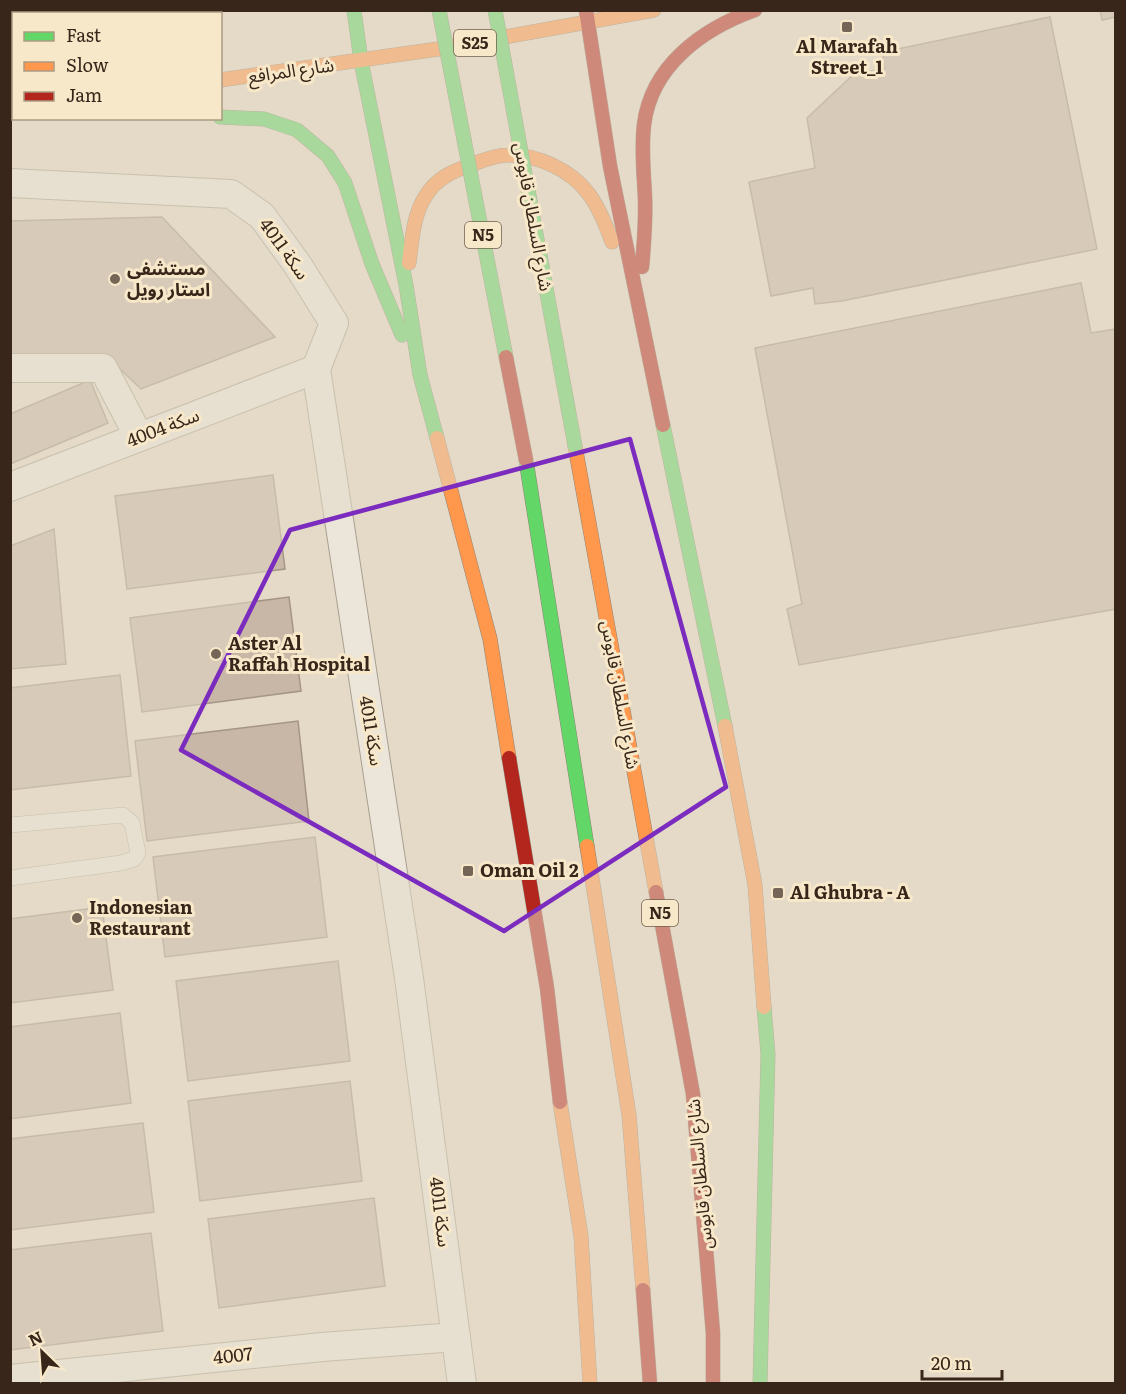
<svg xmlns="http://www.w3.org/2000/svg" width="1126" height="1394" font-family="Literata,'Noto Sans Arabic',serif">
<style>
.building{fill:#c8b7a7;stroke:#a49587;stroke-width:1.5}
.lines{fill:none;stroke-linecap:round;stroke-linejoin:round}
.lane-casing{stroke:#a89f91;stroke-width:16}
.street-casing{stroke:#a89f91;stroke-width:30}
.fast-casing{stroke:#8e8478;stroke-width:15}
.slow-casing{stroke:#8e8478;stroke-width:15}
.jam-casing{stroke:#8e8478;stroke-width:15}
.lane{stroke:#ece5d9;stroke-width:15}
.street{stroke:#ece5d9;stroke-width:28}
.fast{stroke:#63d668;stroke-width:14}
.slow{stroke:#ff974d;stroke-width:14}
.jam{stroke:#b3261e;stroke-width:14}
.fast-bridge-casing{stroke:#8e8478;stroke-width:15;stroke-linecap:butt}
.jam-bridge-casing{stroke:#8e8478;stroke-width:15;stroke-linecap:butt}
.fast-bridge{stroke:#63d668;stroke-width:14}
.jam-bridge{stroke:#b3261e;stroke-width:14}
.marked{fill:none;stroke:#7b2cbf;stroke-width:4.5;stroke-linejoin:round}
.poi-dot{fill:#746556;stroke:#f8e8ca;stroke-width:2}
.labels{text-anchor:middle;stroke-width:6;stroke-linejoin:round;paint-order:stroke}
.shield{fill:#f8e8ca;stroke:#71604e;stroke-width:1.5}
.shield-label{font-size:16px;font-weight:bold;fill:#372619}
.poi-label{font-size:18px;font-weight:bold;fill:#372619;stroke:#f8e8ca;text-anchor:start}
.street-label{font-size:18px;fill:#372619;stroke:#f8e8ca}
</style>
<rect width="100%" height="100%" fill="#e4dac7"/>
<g class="building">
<polygon points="1100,10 1116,10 1116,17 1102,20"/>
<polygon points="1050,17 1097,249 842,301 815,304 813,288 771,296 749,182 815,168 807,118 854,74 884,69 883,52"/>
<polygon points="162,217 275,337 141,389 105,355 10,357 10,221"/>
<polygon points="1081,283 1091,333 1116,329 1116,609 799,665 787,609 802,604 755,348"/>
<polygon points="90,380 108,423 10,464 10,414"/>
<polygon points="273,475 285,569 127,589 115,496"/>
<polygon points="54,529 66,664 10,669 10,546"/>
<polygon points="289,597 301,691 142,712 130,618"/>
<polygon points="120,675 131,776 10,790 10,688"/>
<polygon points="298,721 309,821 147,841 135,741"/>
<polygon points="315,837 327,937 165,957 153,857"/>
<polygon points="102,907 113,990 10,1003 10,919"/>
<polygon points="338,961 350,1061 188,1081 176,981"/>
<polygon points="120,1013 131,1103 10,1119 10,1027"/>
<polygon points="350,1081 362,1181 200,1201 188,1101"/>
<polygon points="143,1123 154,1212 10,1230 10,1139"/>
<polygon points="374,1198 385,1286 219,1308 208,1219"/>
<polygon points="151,1233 163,1331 10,1350 10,1250"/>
</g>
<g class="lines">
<g class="lane-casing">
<g id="lane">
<polyline points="37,10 41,14"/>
<polyline points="82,14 86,10"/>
<polyline points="10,825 123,815 132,823 138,853 134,859 121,863 10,878"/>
</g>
</g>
<g class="street-casing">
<g id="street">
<polyline points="10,183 231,194 262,216 297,264 334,323 316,369 409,978 462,1384"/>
<polyline points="10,368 103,368 139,437"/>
<polyline points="10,487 316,369"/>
<polyline points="10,1379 322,1347 456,1337"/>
</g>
</g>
<g class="fast-casing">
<g id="fast">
<polyline points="354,10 361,61 406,285 420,375 437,438"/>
<polyline points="220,117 264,119 297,130 328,156 345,183 372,264 402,335"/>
<polyline points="663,425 725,726"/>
<polyline points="526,460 587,846"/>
<polyline points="760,1384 768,1054 764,1007"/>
</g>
</g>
<g class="slow-casing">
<g id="slow">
<polyline points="220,80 438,49 654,10"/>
<path d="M409,263C412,241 413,216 425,197C436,178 453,171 473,164C484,160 496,155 508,155C536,154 571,170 588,193C599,207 606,225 612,242"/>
<polyline points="437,438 490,639 509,758"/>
<polyline points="575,446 656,892"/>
<polyline points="725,726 755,885 764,1007"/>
<polyline points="587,846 629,1115 643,1290"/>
<polyline points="560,1102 581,1236 590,1384"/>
</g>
</g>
<g class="jam-casing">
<g id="jam">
<polyline points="586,10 610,166 663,425"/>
<polyline points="109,14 114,10"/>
<polyline points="10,38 14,38"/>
<polyline points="10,108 14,108"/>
<path d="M642,267C644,244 646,221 645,198C644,174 641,150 644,125C651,66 702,29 755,10"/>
<polyline points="509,758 547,988 560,1102"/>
<polyline points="656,892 693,1094 713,1333 713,1384"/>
<polyline points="643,1290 650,1384"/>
</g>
</g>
<use href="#lane" class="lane"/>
<use href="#street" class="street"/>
<use href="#fast" class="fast"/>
<use href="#slow" class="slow"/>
<use href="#jam" class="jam"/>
<g class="fast-bridge-casing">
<g id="fast-bridge">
<polyline points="439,10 506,357"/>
<polyline points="495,10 575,446"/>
</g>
</g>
<g class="jam-bridge-casing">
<polyline id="jam-bridge" points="506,357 526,460"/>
</g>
<use href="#fast-bridge" class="fast-bridge"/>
<use href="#jam-bridge" class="jam-bridge"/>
</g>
<path d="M0 0H1126V1394H0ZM630,439L726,787L504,931L181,750L290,530Z" fill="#e4dac7" fill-opacity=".55" fill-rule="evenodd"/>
<path class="marked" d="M630,439L726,787L504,931L181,750L290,530Z"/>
<g class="poi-dot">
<rect x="841" y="21" width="12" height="12" rx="3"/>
<circle cx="115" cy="279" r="6"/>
<circle cx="216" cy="654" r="6"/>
<rect x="462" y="865" width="12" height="12" rx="3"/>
<rect x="772" y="887" width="12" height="12" rx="3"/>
<circle cx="77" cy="918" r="6"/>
</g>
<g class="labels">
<g class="shield">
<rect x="454" y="30" width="42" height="26" rx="4.5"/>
<rect x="465" y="222" width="36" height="26" rx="4.5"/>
<rect x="642" y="900" width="36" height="26" rx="4.5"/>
</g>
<g class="shield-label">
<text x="475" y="49">S25</text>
<text x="483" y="241">N5</text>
<text x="660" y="919">N5</text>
</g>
<g class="poi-label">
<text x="847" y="53" text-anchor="middle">Al Marafah<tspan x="847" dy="21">Street_1</tspan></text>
<text x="127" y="275">مستشفى<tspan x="127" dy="21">استار رويل</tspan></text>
<text x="228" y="650">Aster Al<tspan x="228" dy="21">Raffah Hospital</tspan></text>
<text x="480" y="877">Oman Oil 2</text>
<text x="790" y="899">Al Ghubra - A</text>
<text x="89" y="914">Indonesian<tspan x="89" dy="21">Restaurant</tspan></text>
</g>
<g class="street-label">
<text transform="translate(291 71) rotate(-8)" y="6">شارع المرافع</text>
<text transform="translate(533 217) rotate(80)" y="6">شارع السلطان قابوس</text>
<text transform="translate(284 249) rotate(54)" y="6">سكة 4011</text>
<text transform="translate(163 428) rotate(-21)" y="6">سكة 4004</text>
<text transform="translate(620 695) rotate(80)" y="6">شارع السلطان قابوس</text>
<text transform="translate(371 731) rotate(81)" y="6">سكة 4011</text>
<text transform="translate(700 1174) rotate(-95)" y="6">شارع السلطان قابوس</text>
<text transform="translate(440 1212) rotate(83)" y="6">سكة 4011</text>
<text transform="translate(233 1356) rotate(-6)" y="6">4007</text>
</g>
</g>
<rect width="1126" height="1394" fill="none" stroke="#372619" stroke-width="24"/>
<rect x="12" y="12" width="210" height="108" fill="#f8e8ca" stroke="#ab9a83" stroke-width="1.5"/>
<rect x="24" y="32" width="30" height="9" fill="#63d668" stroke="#ab9a83" stroke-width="1.5"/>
<text x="66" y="42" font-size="18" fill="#372619">Fast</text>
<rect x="24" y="62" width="30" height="9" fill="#ff974d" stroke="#ab9a83" stroke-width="1.5"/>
<text x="66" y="72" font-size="18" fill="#372619">Slow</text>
<rect x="24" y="92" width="30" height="9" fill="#b3261e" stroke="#ab9a83" stroke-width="1.5"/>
<text x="66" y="102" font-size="18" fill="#372619">Jam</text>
<g transform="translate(42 1352) rotate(335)" stroke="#f8e8ca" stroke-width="4.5" paint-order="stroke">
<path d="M0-4.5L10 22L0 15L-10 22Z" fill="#372619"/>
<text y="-9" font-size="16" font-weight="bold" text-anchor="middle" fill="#372619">N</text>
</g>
<path d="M922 1370v9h80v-9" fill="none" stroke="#372619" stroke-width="3"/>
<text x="931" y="1370" font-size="18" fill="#372619" stroke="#f8e8ca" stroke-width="4.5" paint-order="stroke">20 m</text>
</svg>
